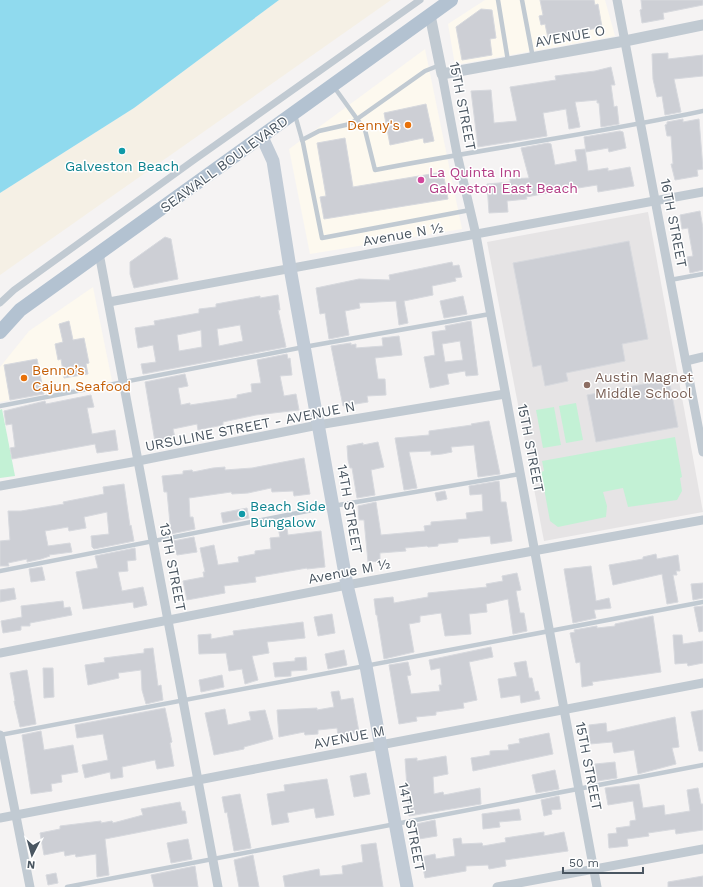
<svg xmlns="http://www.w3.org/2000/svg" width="703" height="887" font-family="'Work Sans',sans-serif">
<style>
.commercial{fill:#fdf9ef}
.education{fill:#e6e4e5}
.green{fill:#c3f1d5}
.sand{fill:#f5f0e5}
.water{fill:#90daee}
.building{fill:#cdcfd5;stroke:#d7d9de;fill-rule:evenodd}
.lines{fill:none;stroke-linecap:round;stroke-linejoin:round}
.service{stroke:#c1cad2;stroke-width:4.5}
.pedestrian{stroke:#c1cad2;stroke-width:7}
.minor{stroke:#c1cad2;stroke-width:9}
.tertiary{stroke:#c1cad2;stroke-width:11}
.secondary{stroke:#c1cbd6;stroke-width:13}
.primary{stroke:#b3c2d1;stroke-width:14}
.food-dot{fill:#e8710a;stroke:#fff;stroke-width:1.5}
.culture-dot{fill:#0f9aa8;stroke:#fff;stroke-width:1.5}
.hotel-dot{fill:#d1479c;stroke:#fff;stroke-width:1.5}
.education-dot{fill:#8d6e63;stroke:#fff;stroke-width:1.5}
.labels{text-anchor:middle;stroke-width:3;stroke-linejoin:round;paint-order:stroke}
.street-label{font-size:14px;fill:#4a5661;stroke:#fff}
.food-label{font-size:14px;fill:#c56008;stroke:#fff;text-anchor:end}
.culture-label{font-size:14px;fill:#0d838f;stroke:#fff}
.hotel-label{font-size:14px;fill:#b23c85;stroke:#fff;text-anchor:start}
.education-label{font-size:14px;fill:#785e54;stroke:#fff;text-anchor:start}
</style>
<rect width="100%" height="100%" fill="#f5f3f3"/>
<g class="commercial">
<polygon points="485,0 605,0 615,36 455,65 448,24"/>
<polygon points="425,49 462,229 310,254 289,149"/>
<polygon points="93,287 112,381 0,402 0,367 29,331"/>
</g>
<polygon class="education" points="648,212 703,512 544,541 487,242"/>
<g class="green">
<polygon points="576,403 583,440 566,443 559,406"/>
<polygon points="554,407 561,445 543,448 536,410"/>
<polygon points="2,409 15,476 0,478 0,410"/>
<polygon points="675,437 682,477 680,478 682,491 677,500 628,507 623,488 603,492 607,506 606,517 558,527 550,521 541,472 544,471 542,461"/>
</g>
<polygon class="sand" points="279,0 391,0 0,275 0,193 134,108"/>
<polygon class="water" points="0,0 279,0 134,108 0,193"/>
<g class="building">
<polygon points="540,0 594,0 595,5 598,4 602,27 548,38 545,24 541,25 539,16 543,15"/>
<polygon points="641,0 703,0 703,5 663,13 664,19 642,23 640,10 642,9"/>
<polygon points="481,9 492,10 496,38 490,39 492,55 462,60 456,27"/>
<polygon points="668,53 668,59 703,55 703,76 674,79 681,112 665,115 662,96 657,97 653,79 652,54"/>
<polygon points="611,67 615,85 611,85 614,107 617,106 619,124 601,127 599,103 597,103 597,100 575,102 580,127 569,129 566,109 543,113 547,136 478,147 471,91 491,90 494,123 517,121 510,87 556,80 555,76 595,71"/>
<polygon points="426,104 434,141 424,143 423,138 390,145 384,113"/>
<polygon points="683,119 683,122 699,119 703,169 697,170 698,176 675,180 671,164 673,164 671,136 667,136 665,125 667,124 667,122"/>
<polygon points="620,131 623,132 626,148 609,152 608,148 586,152 584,137"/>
<polygon points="345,138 353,187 443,172 448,199 324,219 320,197 326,196 317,143"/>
<polygon points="548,143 551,144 555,165 577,161 575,150 585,149 588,171 608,168 608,171 630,167 634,186 598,192 597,185 553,192 526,197 527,199 507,201 508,212 489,213 487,184 510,182 510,179 529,178 521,148"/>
<polygon points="700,211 703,228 703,270 690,273 687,257 693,256 688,228 682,229 680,215"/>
<polygon points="165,237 171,239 178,279 134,288 130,274 130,262"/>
<polygon points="629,241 648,339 622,344 625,361 566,373 568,381 545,386 541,365 533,367 513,263"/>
<polygon points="452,262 453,266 459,265 462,277 455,278 456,281 432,286 433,295 404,301 408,323 399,325 396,301 359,303 360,308 345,311 349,335 329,339 325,313 320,314 316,288 359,279 390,280 389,275"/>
<path d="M278,295L280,310H278L286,347L143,374L141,364L156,362L153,345L138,348L135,328L155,325L154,321L199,313V309L216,307V304L260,296V298ZM240,325L243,341L219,346L217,329ZM201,330L202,347L179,351L177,335Z"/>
<polygon points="463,296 467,314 444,318 440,301"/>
<polygon points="69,321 73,340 84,338 89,363 86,364 88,374 64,378 61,359 58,360 55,344 63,342 59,324"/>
<path d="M471,321L478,375L466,376L465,371L447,374L449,384L430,388L424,357L435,355L432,332L446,330L445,326ZM460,341L463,360L445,362L442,344Z"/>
<polygon points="399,336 402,355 375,358 378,379 385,379 386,395 367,396 368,402 343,406 331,346 351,343 351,345 356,344 356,348 383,346 382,338"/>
<polygon points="287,354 288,359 290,358 292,375 280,376 284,396 296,394 299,410 256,415 223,422 223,425 198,430 197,424 173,429 175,438 155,442 145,382 185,374 188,386 178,388 181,405 190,403 190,405 237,398 237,395 252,392 251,384 261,383 257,360"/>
<polygon points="37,359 44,394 10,400 4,365"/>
<polygon points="669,379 678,427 596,442 587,395"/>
<polygon points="91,395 94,407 87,408 92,434 115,430 118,450 97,453 95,444 12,459 10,448 15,447 12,424 6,425 4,411 45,401 46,404"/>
<polygon points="489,421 500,474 478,477 474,445 451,447 452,452 442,454 431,455 431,451 409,452 417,488 404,490 395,438 429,435 429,431 472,425 471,424"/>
<polygon points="378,442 384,467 371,470 375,495 357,498 352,468 350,468 348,460 347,446 363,443 363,445"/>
<polygon points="304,458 310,494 294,496 293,491 272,492 271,488 248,493 232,494 231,492 189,498 190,517 193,517 195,529 171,534 167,492 164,492 162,476 183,474 183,471 192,470 193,472 213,468 225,467 225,470 252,468"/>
<polygon points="499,481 501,502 506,502 512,541 491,544 490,536 458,539 458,542 438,544 438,546 428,547 427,546 405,548 406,551 380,553 380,561 368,562 364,520 359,520 358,506 376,502 381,535 425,531 424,526 431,525 431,522 467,519 466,513 483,511 482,494 470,495 469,486"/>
<polygon points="124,484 130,526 131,525 134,541 94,549 92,547 91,536 109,534 107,512 84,517 86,528 69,531 68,527 45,531 48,546 70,543 72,552 49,555 50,556 41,559 27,562 27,559 8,563 9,566 0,566 0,541 10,540 8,511 21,511 64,504 63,502 104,494 103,487"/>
<polygon points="445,491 447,499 437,501 435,493"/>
<polygon points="247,508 249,518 223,523 221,513"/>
<polygon points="286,522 288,535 321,531 325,567 307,569 307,568 255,577 256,582 224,586 225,593 187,600 183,581 204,577 203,572 205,572 200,548 214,545 218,565 239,562 238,557 255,554 255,551 271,549 270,538 280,537 277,523"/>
<polygon points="194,537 197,552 177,555 173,541"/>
<polygon points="135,548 136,560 127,561 128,571 118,572 122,591 143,587 147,605 134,608 133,602 83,609 76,572 98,568 95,556"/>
<polygon points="656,554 657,559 678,555 680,571 676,571 677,575 673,575 678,602 667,604 662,574 613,585 609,565 643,559 643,557"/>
<polygon points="591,566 596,601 609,598 611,608 594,610 596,618 573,623 564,569"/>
<polygon points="42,567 45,580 31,582 29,569"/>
<polygon points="517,573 521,590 516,591 520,613 524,613 527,631 513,634 508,599 486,604 487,612 469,614 471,634 445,636 441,613 420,616 420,622 409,624 414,652 384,659 377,615 376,615 374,599 393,597 394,603 428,597 428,593 487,587 486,584 503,581 502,576"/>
<polygon points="703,583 703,598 693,600 691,584"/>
<polygon points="14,588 16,599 0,602 0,590"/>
<polygon points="63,601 64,608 70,607 72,615 30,623 30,626 21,626 21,630 3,633 1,621 22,617 21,606"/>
<polygon points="703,606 703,631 699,632 694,607"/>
<polygon points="332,614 335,633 318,636 314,617"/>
<polygon points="653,616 661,672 592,682 593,685 582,687 580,662 576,663 570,633 575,632 574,630 597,626 597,628 615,626 615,624"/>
<polygon points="303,622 305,638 267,642 269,653 252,656 258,680 245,684 242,669 229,671 226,653 199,654 198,635 211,634 211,639 234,635 233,631"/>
<polygon points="673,635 682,635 683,644 703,641 703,663 688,666 687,663 675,664"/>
<polygon points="491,647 493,657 469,662 477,700 463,703 464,708 436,712 436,715 416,717 417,721 399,724 389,665 408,662 411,675 407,676 411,694 440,691 439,685 442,685 440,668 431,670 429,660"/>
<polygon points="153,648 158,686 161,685 163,700 146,704 142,690 141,670 118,673 119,678 88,685 85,665 105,662 104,658 144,653 144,649"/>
<polygon points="344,650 347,665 328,669 325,654"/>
<polygon points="306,657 307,670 291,671 291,676 275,677 273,663 295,661 295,658"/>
<polygon points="526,661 529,678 532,678 535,692 538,691 540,699 521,703 520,695 501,698 498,679 517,676 514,663"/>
<polygon points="43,668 53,668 54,697 44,698"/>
<polygon points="27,670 36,724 20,727 14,701 15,701 10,673"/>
<polygon points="222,675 224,687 201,692 199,680"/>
<polygon points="339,691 341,700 353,698 359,732 338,736 337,728 318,730 318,734 305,735 304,732 279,737 277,710 317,708 317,710 334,707 331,692"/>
<polygon points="165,708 172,742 170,743 174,766 157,769 155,760 122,767 123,777 111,779 110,772 85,778 82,765 108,760 103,734 77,738 75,725"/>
<polygon points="225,709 228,725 251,720 249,712 265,710 273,739 244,747 244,749 214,755 205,713"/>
<polygon points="703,710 703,751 699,751 691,712"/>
<polygon points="675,717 679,747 672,748 676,764 638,774 634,750 614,753 612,742 590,744 589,725 606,723 607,732"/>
<polygon points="41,731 44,750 73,745 78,772 61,775 62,782 51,784 52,791 31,794 22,735"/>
<polygon points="549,733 553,754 473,771 471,758 490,755 490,751 509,750 508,745 520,743 519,739"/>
<polygon points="446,756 448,774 433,777 434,794 443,792 444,795 480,788 481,804 409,816 405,759 417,758 417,761"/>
<polygon points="615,762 617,778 597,781 595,764"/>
<polygon points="555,770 559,789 536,793 532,775"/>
<polygon points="366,773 370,794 354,797 350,776"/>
<polygon points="327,779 334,815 316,818 314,808 287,813 289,822 272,825 267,794 285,791 284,785"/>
<polygon points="639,784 643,808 664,805 665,815 690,811 687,790 698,788 701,804 703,804 703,830 676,834 675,829 648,833 649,836 627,839 628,846 609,848 608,834 617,833 616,828 630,826 630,821 636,820 633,801 608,805 605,788"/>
<polygon points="240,794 251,848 234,851 227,812 225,813 222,797"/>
<polygon points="559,796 561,809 551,810 552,814 544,816 541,800"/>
<polygon points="180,802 182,811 185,811 187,823 105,839 109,875 97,877 96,854 76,857 75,854 65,856 64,851 44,855 40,833 60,829 60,826 68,825 101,821 101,823 112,821 113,823 143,815 141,809"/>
<polygon points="519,809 521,820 499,822 500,827 483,829 482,814"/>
<polygon points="435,820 437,836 419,839 416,824"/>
<polygon points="544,832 544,836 564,832 568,851 505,860 506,866 489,869 488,865 466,866 466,871 425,878 421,857 435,854 436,859 455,856 453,839 461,838 462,844 482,843 483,846 506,842 505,838"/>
<polygon points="188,839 192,859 171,863 167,843"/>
<polygon points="376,843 383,887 285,887 283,876 319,869 320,876 343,874 342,866 363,862 361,845"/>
<polygon points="253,855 259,887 239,887 234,860"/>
<polygon points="195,866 198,887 154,887 151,875"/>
<polygon points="56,873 58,883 48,885 46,875"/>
<polygon points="703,876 703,887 668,887 668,882"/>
</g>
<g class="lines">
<g class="service">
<polyline points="498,0 508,61"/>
<polyline points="522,0 533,58"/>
<path d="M334,87L365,130L375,170C484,149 594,134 703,111"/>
<polyline points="295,115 303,143 322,238 470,210"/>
<polyline points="302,140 319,131 350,124 425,71 440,65"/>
<polyline points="670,280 703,274"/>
<polyline points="0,406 304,347 490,314"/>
<polyline points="0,571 333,506 520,474"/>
<polyline points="0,735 703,602"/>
<polyline points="67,887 703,765"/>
</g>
<polyline class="pedestrian" points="0,303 14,290 194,160 420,0"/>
<g class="minor">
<polyline points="617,0 703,452"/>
<polyline points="442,74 457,154 476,235 597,887"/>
<polyline points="99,253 218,887"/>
<polyline points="109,302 703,192"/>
<polyline points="686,361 703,357"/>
<polyline points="0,486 138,461 318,425 505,394"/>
<polyline points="0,653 347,585 703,520"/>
<polyline points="0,735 30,887"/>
<polyline points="0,818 703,683"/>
<polyline points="497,887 703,849"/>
</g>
<polyline class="tertiary" points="430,15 442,74 625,41 703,25"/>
<polyline class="secondary" points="262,137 273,161 290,268 347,585 366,666 407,887"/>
<polyline class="primary" points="0,332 20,310 451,0"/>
</g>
<g class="food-dot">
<circle cx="408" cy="125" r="4"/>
<circle cx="24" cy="378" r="4"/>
</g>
<g class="culture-dot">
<circle cx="122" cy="151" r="4"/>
<circle cx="242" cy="514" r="4"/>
</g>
<circle class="hotel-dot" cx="421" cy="180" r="4"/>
<circle class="education-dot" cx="587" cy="385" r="4"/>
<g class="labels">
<g class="street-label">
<text transform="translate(570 36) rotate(-10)" y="5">AVENUE O</text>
<text transform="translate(463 106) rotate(79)" y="5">15TH STREET</text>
<text transform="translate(224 164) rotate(-36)" y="5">SEAWALL BOULEVARD</text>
<text transform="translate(674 223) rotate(79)" y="5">16TH STREET</text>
<text transform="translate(403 234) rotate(-10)" y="5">Avenue N ½</text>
<text transform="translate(250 426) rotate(-11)" y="5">URSULINE STREET - AVENUE N</text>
<text transform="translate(531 448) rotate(79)" y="5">15TH STREET</text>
<text transform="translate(350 509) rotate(80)" y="5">14TH STREET</text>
<text transform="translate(173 567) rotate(79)" y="5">13TH STREET</text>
<text transform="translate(349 571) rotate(-11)" y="5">Avenue M ½</text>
<text transform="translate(349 737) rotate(-11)" y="5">AVENUE M</text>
<text transform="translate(589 766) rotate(79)" y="5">15TH STREET</text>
<text transform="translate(412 827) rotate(79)" y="5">14TH STREET</text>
</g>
<g class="food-label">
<text x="400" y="130">Denny's</text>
<text x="32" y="375" text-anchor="start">Benno’s<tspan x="32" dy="16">Cajun Seafood</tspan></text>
</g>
<g class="culture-label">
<text x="122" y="171">Galveston Beach</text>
<text x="250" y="511" text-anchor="start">Beach Side<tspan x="250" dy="16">Bungalow</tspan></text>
</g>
<g class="hotel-label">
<text x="429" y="177">La Quinta Inn<tspan x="429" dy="16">Galveston East Beach</tspan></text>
</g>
<g class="education-label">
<text x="595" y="382">Austin Magnet<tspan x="595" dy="16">Middle School</tspan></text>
</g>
</g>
<g transform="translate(32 855) rotate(186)" stroke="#ffffff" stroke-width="3" paint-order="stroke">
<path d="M0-3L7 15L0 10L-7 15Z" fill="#4a5661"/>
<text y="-6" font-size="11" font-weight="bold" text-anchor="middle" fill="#4a5661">N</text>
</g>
<path d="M563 867v6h80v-6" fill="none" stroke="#4a5661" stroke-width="2"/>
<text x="569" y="867" font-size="12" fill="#4a5661" stroke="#ffffff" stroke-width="3" paint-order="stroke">50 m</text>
</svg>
